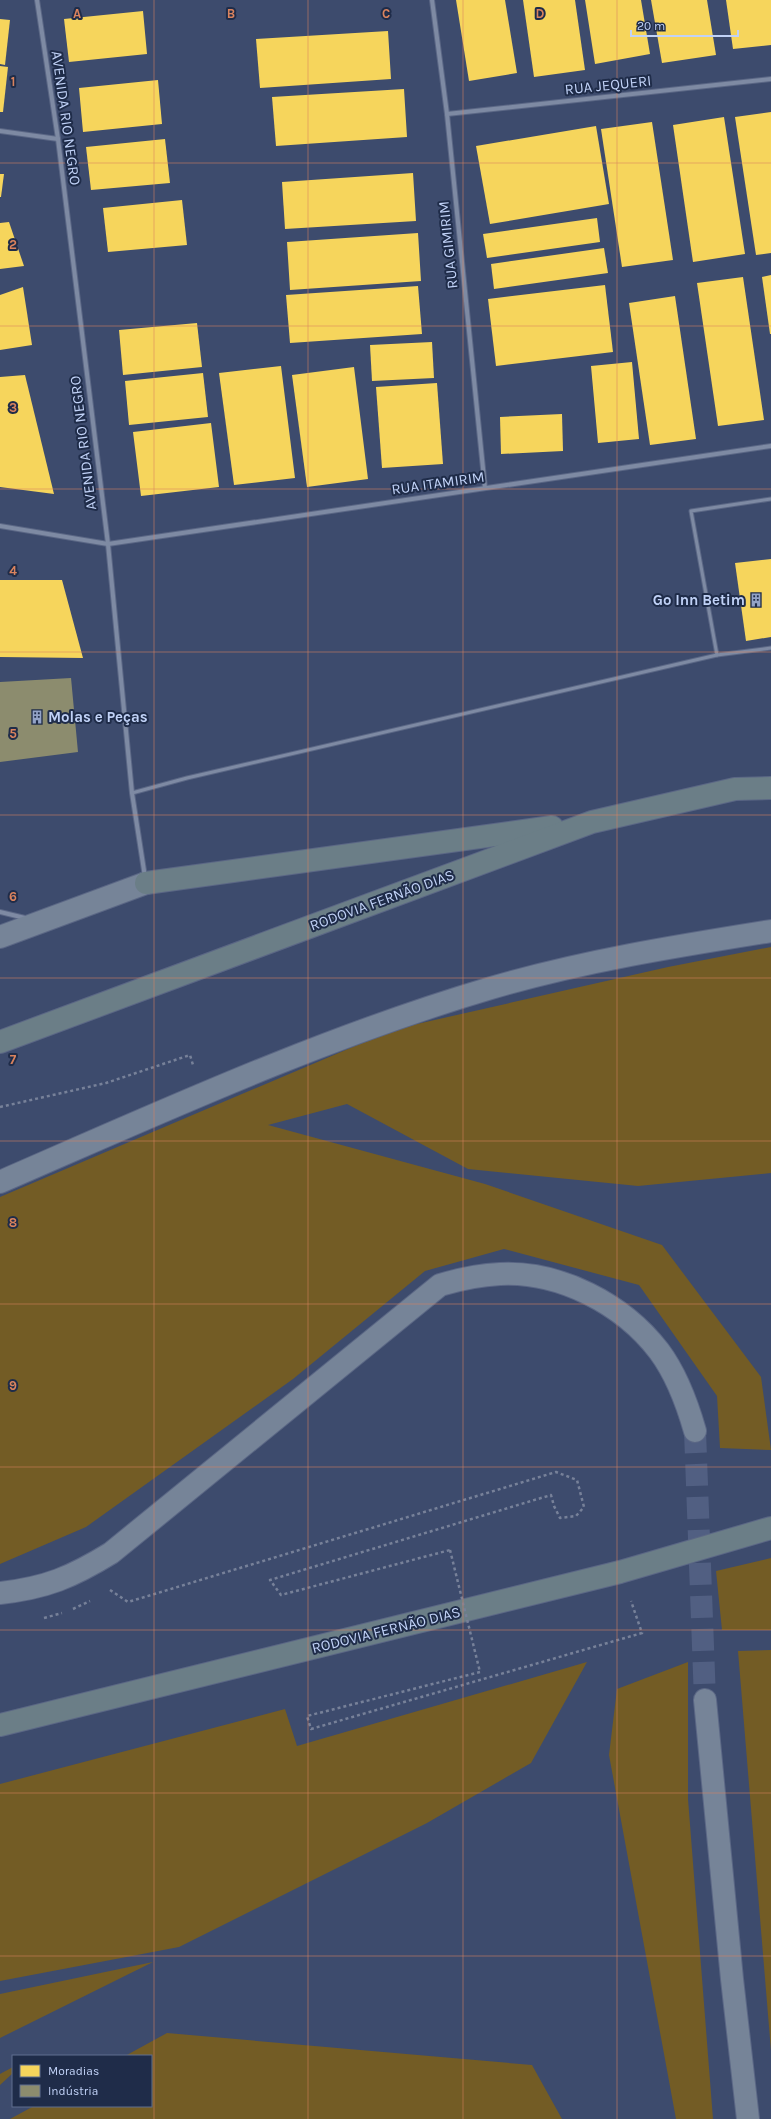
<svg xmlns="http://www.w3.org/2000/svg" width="771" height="2119" font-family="Karla,sans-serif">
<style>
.green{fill:#735c25}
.homes{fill:#f6d55c}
.industry{fill:#8c8c6e}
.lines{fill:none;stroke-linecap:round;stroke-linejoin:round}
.secondary-tunnel{stroke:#515f82;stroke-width:22;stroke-dasharray:22 11;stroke-linecap:butt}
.lane-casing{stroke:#5b6785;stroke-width:5}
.street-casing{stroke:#5b6785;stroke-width:6}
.secondary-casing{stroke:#5b6785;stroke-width:24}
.highway-casing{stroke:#5b6785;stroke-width:24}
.path{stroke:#778199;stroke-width:2.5;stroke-dasharray:3 3;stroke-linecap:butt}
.lane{stroke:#7e8aa3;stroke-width:3}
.street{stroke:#7e8aa3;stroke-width:4}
.secondary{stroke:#768498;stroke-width:22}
.highway{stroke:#6b7e87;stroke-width:22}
.path-bridge{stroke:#778199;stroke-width:2.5;stroke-dasharray:3 3;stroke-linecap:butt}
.grid{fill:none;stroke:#da835e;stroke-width:1;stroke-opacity:0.55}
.labels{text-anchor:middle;stroke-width:4;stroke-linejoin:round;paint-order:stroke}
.street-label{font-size:15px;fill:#c1d2f7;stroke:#1f2c49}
.poi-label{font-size:15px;font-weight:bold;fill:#c1d2f7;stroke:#1f2c49;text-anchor:end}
.grid-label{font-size:13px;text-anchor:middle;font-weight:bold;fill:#da835e;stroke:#1f2c49;stroke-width:4;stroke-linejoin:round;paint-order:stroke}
</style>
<rect width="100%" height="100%" fill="#3d4b6d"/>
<g class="green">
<polygon points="771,947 771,1173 638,1186 468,1169 347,1104 268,1125 485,1184 662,1245 761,1377 771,1450 720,1448 717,1396 639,1285 504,1249 425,1271 293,1379 86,1527 0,1564 0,1197 395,1029 668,967"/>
<polygon points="771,1558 771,1630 722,1630 716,1571"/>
<polygon points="771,1650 771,2051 738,1651"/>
<polygon points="587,1662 531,1763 427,1823 179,1947 0,1981 0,1784 285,1709 297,1746"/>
<polygon points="688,1662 688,1799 713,2119 676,2119 609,1755 617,1689"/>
<polygon points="153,1962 0,2038 0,1994"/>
<polygon points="167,2033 532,2065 562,2119 10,2119 34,2106 151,2106 151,2056 125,2056"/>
<polygon points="13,2067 13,2073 0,2085 0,2074"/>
</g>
<g class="homes">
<polygon points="456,0 505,0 517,73 469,81"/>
<polygon points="523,0 575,0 585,70 534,77"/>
<polygon points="585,0 641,0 650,54 595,64"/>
<polygon points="651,0 707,0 716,55 662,63"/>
<polygon points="726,0 771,0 771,45 733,49"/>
<polygon points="143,11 147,54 69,62 64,19"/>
<polygon points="0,19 10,20 5,65 0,64"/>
<polygon points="388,31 391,79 260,88 256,39"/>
<polygon points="0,66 8,67 3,112 0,112"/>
<polygon points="158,80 162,124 83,132 79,88"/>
<polygon points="404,89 407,137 276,146 272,97"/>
<polygon points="771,112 771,253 756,255 735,117"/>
<polygon points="724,117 745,254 693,262 673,125"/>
<polygon points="652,122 673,260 622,267 601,129"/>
<polygon points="596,126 609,204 490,224 476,146"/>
<polygon points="165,139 170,183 91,190 86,147"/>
<polygon points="413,173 416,221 285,229 282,182"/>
<polygon points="0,174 4,174 1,197 0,197"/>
<polygon points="182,200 187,245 108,252 103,208"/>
<polygon points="597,218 600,242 487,258 483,234"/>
<polygon points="9,222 24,266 0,269 0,223"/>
<polygon points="418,233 421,281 290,290 287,242"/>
<polygon points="604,248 608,273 494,289 491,264"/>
<polygon points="771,275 771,334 770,334 762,277"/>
<polygon points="743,277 764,420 718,426 697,283"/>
<polygon points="605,285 613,352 496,366 488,299"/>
<polygon points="418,286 422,334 290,343 286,295"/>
<polygon points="23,287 32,345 0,350 0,295"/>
<polygon points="675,296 696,439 650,445 629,303"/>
<polygon points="197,323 202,367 123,375 119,330"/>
<polygon points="432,342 434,378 372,381 370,345"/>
<polygon points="632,362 639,439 598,443 591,366"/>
<polygon points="281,366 295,478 234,485 219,373"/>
<polygon points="354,367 368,479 307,487 292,375"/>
<polygon points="203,373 208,417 129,425 125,381"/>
<polygon points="25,375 54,494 0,487 0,377"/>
<polygon points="437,383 443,464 382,468 376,387"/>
<polygon points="562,414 563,451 501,454 500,417"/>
<polygon points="211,423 219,487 141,496 133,432"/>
<polygon points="771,559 771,637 746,641 735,563"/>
<polygon points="0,580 62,580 83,658 0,657"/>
</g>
<polygon class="industry" points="71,678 78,752 0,762 0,682"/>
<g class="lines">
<polyline class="secondary-tunnel" points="695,1431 705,1700"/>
<g class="lane-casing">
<g id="lane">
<polyline points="771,499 691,511 717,655 771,648"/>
<polyline points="132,793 187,778 717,655"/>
</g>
</g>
<g class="street-casing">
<g id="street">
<polyline points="37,0 58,139 108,544 132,793 145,877"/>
<polyline points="432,0 447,114 485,488"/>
<polyline points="447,114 771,79"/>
<polyline points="0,131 58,139"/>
<polyline points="0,526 108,544 771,446"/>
<polyline points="0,912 25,918"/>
</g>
</g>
<g class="secondary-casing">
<g id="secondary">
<polyline points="0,937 146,883"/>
<path d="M0,1182C161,1112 322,1038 491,988C583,961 677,946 771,931"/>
<path d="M0,1593C46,1588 72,1577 111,1553L440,1285C460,1279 479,1275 500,1274C560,1271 623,1304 659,1351C677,1375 687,1403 695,1431"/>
<polyline points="705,1700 732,1979 748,2119"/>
</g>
</g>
<g class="highway-casing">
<g id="highway">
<polyline points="146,883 552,827"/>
<polyline points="0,1042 592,822 735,789 771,788"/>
<polyline points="0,1725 620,1572 771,1528"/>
</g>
</g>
<g class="path">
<polyline points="0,1107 106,1083 190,1055 193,1065"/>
<polyline points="110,1590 128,1602 556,1472 577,1480 584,1507 576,1516 560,1518 554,1506 551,1495 270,1580 281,1595 450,1550"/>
<polyline points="73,1609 90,1601"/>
<polyline points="44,1618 62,1613"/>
<polyline points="480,1672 307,1716 311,1729 642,1633 631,1601"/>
</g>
<use href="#lane" class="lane"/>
<use href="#street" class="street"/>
<use href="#secondary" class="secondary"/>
<use href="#highway" class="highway"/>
<polyline class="path-bridge" points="450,1550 480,1672"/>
</g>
<path class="grid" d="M154,0V2119M308,0V2119M463,0V2119M617,0V2119M0,163H771M0,326H771M0,489H771M0,652H771M0,815H771M0,978H771M0,1141H771M0,1304H771M0,1467H771M0,1630H771M0,1793H771M0,1956H771"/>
<defs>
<g id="building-bare" transform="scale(1.08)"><path d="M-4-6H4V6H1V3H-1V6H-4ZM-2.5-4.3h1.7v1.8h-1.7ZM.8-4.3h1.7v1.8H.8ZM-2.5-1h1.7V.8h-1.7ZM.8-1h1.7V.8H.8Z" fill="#93a3c7" stroke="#1f2c49" stroke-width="2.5" paint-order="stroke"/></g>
</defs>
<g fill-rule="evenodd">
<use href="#building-bare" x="756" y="600"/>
<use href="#building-bare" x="37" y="717"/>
</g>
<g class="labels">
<g class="street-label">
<text transform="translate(608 85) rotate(-6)" y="5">RUA JEQUERI</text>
<text transform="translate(66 118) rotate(82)" y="5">AVENIDA RIO NEGRO</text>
<text transform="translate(448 245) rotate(-96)" y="5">RUA GIMIRIM</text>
<text transform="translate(83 443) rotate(-97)" y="5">AVENIDA RIO NEGRO</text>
<text transform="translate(438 483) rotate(-8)" y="5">RUA ITAMIRIM</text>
<text transform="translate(382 900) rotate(-20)" y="5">RODOVIA FERNÃO DIAS</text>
<text transform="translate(386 1630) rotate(-14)" y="5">RODOVIA FERNÃO DIAS</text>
</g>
<g class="poi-label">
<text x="745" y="605">Go Inn Betim</text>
<text x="48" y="722" text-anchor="start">Molas e Peças</text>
</g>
</g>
<g class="grid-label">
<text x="77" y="18">A</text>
<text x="231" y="18">B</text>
<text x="386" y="18">C</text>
<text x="540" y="18">D</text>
<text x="13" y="86">1</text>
<text x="13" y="249">2</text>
<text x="13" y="412">3</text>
<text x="13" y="575">4</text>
<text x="13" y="738">5</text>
<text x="13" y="901">6</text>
<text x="13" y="1064">7</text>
<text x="13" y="1227">8</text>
<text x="13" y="1390">9</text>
</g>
<rect x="12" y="2055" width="140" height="52" fill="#1f2c49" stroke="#606e8f"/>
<rect x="20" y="2065" width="20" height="12" fill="#f6d55c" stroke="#606e8f"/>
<text x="48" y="2075" font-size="12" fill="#c1d2f7">Moradias</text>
<rect x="20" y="2085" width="20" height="12" fill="#8c8c6e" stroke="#606e8f"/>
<text x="48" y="2095" font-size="12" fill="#c1d2f7">Indústria</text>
<path d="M631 30v6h107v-6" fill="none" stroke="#c1d2f7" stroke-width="2"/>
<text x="637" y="30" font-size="12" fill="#c1d2f7" stroke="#1f2c49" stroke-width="3" paint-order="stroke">20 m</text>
</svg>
